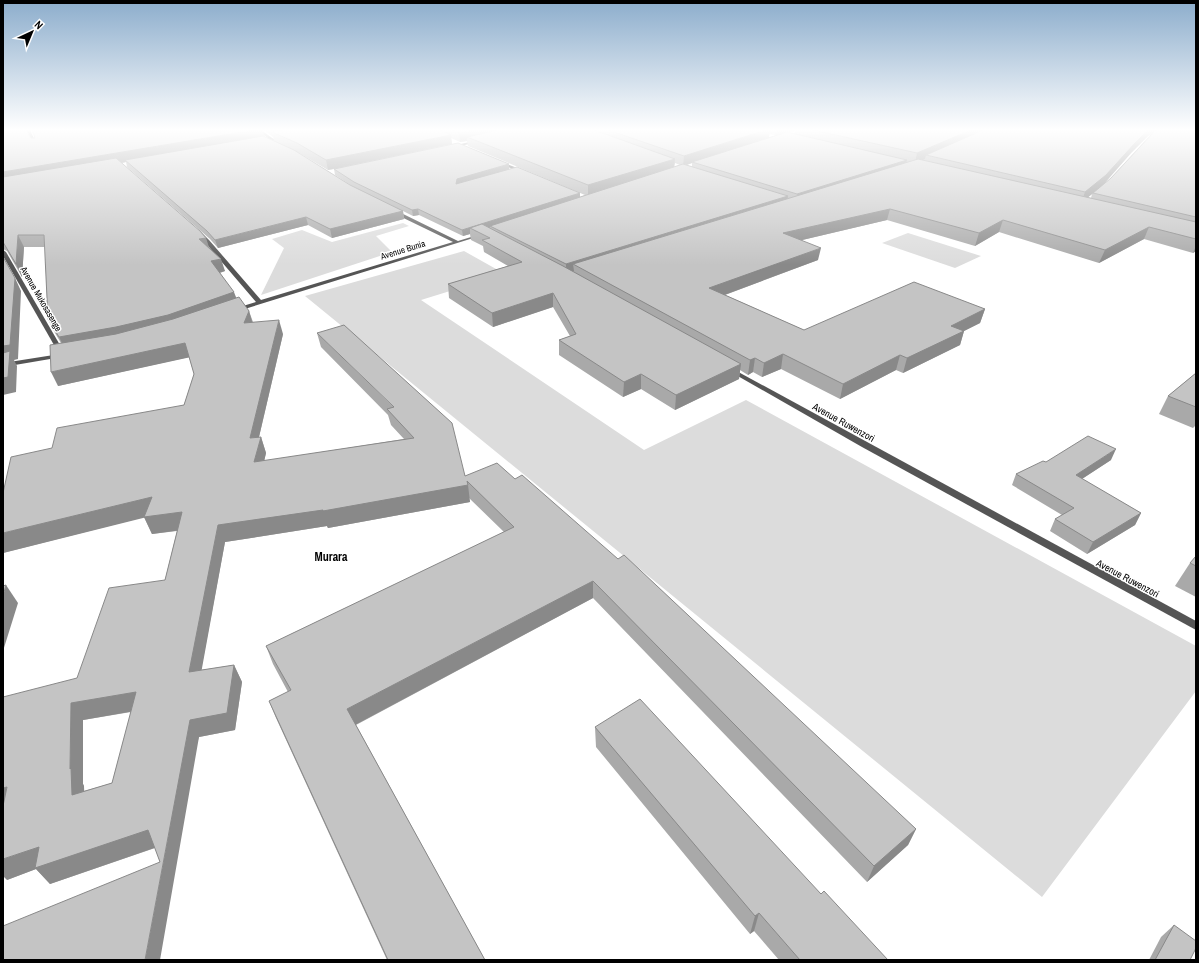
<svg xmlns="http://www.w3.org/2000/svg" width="1199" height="963" font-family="'Archivo Narrow',sans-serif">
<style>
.green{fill:#dcdcdc}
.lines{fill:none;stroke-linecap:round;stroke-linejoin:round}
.minor{fill:#555;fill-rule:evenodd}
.wall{fill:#a9a9a9;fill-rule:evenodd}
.shaded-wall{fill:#898989}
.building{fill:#c4c4c4;stroke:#898989;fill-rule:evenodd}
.labels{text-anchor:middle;stroke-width:3;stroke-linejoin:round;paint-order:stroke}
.far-street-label{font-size:9px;fill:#000;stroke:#fff}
.street-label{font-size:10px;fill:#000;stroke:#fff}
.quarter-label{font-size:12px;font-weight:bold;fill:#000;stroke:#fff}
</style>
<rect width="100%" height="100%" fill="#fff"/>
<g class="green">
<polygon points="403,223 409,226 376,236 392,252 261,295 284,248 272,239 302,230 332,242"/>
<polygon points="908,233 981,256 955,268 882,243"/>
<polygon points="464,251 505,274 421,300 644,450 746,400 1196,646 1196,691 1042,897 305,296"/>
</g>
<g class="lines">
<g class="minor">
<polygon points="26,130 30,130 38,147 36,147"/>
<polygon points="257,130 261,130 275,140 272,141"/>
<polygon points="478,140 479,142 450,148 448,147"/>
<polygon points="499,161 525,171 526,172 523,173 498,163"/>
<polygon points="391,210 395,210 458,241 481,234 483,235 235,312 232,310 233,309 256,302 197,233 201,232 209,240 261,300 453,242 391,212"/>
<polygon points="3,250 6,252 64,352 63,353 61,354 58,352 3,256"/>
<polygon points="60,354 63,356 62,357 3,367 3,363"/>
<polygon points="731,368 1196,621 1196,630 862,447 729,371 728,370"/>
</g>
</g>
<g class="wall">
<path d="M3,130L31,138L265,137L274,141L273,137L264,130H1196V251L1193,253L1144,239L1099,263L999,232L975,246L887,220L802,240L818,260L725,295L804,330L985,309L980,323L964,331L960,345L903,373L896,370L840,399L781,369L762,377L753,372L748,375L740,370L739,379L675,410L641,389L623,397L559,355V340L570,336L553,307L493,327L449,298L448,284L508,266L484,252L483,246L471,240L470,234L463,236L419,215L413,216L403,211L404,219L332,238L308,225L218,248L210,239L127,167L126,162L122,163L209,249L225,271L220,273L236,298L249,311L253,322L283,334L259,437H261L266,453L264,461L404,439L391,425L388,415L321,347L317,333L465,476L515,479L916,829L908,845L867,882L593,598L356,725L485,960H387L276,718L269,701L288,692L273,664L266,646L504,532L469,498L470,502L328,528L327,526L225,542L201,670L234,665L242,682L235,730L199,737L160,862L155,848L50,884L36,869L7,880L77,678L165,580L177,531L152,534L144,517L3,553L52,448L184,405L194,374L189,357L58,386L61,343L55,333L48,319L45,247H24L22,277L7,251L3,249ZM795,131L794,134L788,133ZM1152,133L1111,178L1103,185L1131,153L1148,136ZM769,134L776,135L769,138ZM451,138L460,142L467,141L468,146L585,195L580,197L509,169L343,167L452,144ZM294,151L299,153L328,170L334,169L335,175L352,186ZM675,163L680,165L674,167ZM692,163V167L687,165ZM1092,194L1091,198L1088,197ZM131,712L112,783L84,791V786L83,784V720Z"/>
<polygon points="1196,373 1196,425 1193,428 1159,414 1168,396"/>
<polygon points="1111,460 1082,479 1141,513 1135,525 1087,554 1050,531 1055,519 1062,515 1012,485 1016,474 1046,462"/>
<polygon points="1196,556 1196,597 1175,586 1190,563"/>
<polygon points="595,727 821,894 888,960 779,960 754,931 750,934 596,747"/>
<polygon points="1174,925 1190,960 1149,960 1161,937"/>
</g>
<g class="shaded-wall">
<polygon points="254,130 263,130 265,138 125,160 126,162 3,184 3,172"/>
<polygon points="271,130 311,130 272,132"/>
<polygon points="473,130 520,130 467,137 467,141 460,142 459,133"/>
<polygon points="766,130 770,130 769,138 692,162 692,163 683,166 684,156"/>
<polygon points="777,130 795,130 795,131 776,135"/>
<polygon points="971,130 989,130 926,155 925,159 915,163 917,153"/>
<polygon points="1148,130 1160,130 1157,130 1148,136 1131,153 1102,186 1081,203 1085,192"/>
<polygon points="451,135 452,144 328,170 326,160"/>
<polygon points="675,159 674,169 588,196 588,185"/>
<polygon points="907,160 905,167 796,201 797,194"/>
<polygon points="509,164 509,170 456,184 457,179"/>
<polygon points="580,193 580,199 490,226 490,228 477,232 470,228 470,234 463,236 462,230"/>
<polygon points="788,196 787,204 573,264 574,271 566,273 566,264"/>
<polygon points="418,209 419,215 413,216 412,210"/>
<polygon points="890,209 887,220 781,245 783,233"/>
<polygon points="403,211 404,219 332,238 330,229"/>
<polygon points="306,217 308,225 218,248 215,240"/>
<polygon points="1003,220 999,232 975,246 979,233"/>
<polygon points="1149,227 1144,239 1099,263 1105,250"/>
<polygon points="18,235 24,247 22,277 16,264"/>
<polygon points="206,238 210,250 199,239"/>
<polygon points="1196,246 1196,251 1193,253"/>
<polygon points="821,248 818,260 708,301 709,288"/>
<polygon points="221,259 225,271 215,274 211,261"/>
<polygon points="15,278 21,291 18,359 14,360 17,366 16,392 3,395 3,346"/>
<polygon points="234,292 239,305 66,351 59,337"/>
<polygon points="553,293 553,307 493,327 492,313"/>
<polygon points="985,309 980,323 964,331 960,345 903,373 907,358 951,326"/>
<polygon points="249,311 253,325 244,323"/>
<polygon points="279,320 283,334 255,454 250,438"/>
<polygon points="185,343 191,357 58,386 51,372"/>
<polygon points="783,354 781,369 762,377 764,363"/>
<polygon points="900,355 896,370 840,399 843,384"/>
<polygon points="755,358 753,372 748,375 750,360"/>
<polygon points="741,364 739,379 675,410 676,395"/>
<polygon points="641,374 641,389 623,397 624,382"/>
<polygon points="261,437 266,453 260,479 254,462"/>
<polygon points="1116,449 1111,460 1071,486 1076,475"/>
<polygon points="468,485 470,502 328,528 327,526 225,542 198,690 189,672 218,525"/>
<polygon points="152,497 159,514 3,553 3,533"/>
<polygon points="182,512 189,529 152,534 144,517"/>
<polygon points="1141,513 1135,525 1087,554 1093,542"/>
<polygon points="593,581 593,598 353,726 347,709"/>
<polygon points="6,585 18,603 3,651 3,596"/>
<polygon points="234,665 242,682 235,730 199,737 160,960 145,960 190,720"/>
<polygon points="136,692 146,709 83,720 83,784 84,786 85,812 72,795 70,769 71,703"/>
<polygon points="7,787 3,810 3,788"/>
<polygon points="916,829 908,845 867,882 874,866"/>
<polygon points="148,830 160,846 50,884 36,869 7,880 3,876 3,859 39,847"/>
<polygon points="759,913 754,931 750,934 755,916"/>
</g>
<g class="building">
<polygon points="3,130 26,130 31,138 35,138 32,130 254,130 3,172"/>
<polygon points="284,130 441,130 451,135 326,160 297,143 272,132"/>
<polygon points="453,130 473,130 459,133"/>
<polygon points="498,130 594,130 675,159 588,185 467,137"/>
<polygon points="608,130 766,130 684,156"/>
<polygon points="813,130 971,130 917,153"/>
<polygon points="983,130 1148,130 1135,143 1106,175 1085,192 926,155"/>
<polygon points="1156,130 1196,130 1196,217 1093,193 1111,178 1153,133"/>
<polygon points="787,132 907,160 797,194 692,162"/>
<polygon points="263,136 294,150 350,185 403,211 330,229 306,217 215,240 207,231 125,160"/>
<polygon points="458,143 509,164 457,179 456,184 517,167 580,193 462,230 418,209 412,210 354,182 334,169"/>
<polygon points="116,158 200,231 206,238 199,239 221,259 211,261 234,292 168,315 116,327 59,337 48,319 44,235 18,235 16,264 3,242 3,177"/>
<polygon points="918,159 1196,222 1196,239 1149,227 1105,250 1003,220 979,233 890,209 783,233 821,248 709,288 804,330 914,282 985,309 951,326 964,331 907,358 900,355 843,384 783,354 764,363 755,358 750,360 573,264"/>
<polygon points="683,164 788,196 566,264 490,226"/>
<polygon points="482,224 563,266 741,364 676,395 641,374 624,382 559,340 576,334 553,293 492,313 448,284 522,262 482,240 490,238 470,228"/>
<polygon points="3,257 15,278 10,345 3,346"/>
<path d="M239,297L249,311L244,323L279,320L250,438L261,437L254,462L414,438L387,409L394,407L317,333L344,325L452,423L465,476L497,463L515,479L522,475L618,559L624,555L916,829L874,866L593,581L347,709L485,960H388L269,701L291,690L266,646L514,527L467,481L468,485L323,511V510L218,525L189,672L234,665L227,713L190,720L145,960H3V926L160,862L148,830L35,868L39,847L3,859V806L7,787L3,788V697L77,678L109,588L165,580L182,512L144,517L152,497L3,533V493L11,457L52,448L57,428L184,405L194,374L185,343L51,372L50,345L116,334L173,319ZM136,692L112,783L72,795L71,768L70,769L71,703Z"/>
<polygon points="10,351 8,377 3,378 3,353"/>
<polygon points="1196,373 1196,407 1168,396"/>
<polygon points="1088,436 1116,449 1076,475 1141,513 1093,542 1055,519 1074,508 1016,474 1043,461 1046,462"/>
<polygon points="1196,556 1196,566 1190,563"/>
<polygon points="6,585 3,596 3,586"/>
<polygon points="640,699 821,894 824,891 888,960 800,960 759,913 755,916 595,727"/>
<polygon points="1174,925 1196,941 1196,948 1190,960 1155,960"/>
</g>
<linearGradient id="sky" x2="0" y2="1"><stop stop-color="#8cadcc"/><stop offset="0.49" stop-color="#fff"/><stop offset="1" stop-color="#fff" stop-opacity="0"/></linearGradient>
<rect width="1199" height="265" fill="url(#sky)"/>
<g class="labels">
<g class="far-street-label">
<text transform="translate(403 250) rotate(-17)" y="3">Avenue Bunia</text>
<text transform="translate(41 299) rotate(60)" y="3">Avenue Mukosasenge</text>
</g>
<g class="street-label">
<text transform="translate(844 422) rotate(29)" y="4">Avenue Ruwenzori</text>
<text transform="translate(1128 578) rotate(28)" y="4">Avenue Ruwenzori</text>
</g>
<g class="quarter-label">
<text x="331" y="561">Murara</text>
</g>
</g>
<rect width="1199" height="963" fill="none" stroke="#000000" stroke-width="8"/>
<g transform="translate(32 32) rotate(44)" stroke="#ffffff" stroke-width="3" paint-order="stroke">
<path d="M0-3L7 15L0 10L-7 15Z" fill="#000000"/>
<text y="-6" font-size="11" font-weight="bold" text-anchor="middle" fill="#000000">N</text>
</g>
</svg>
